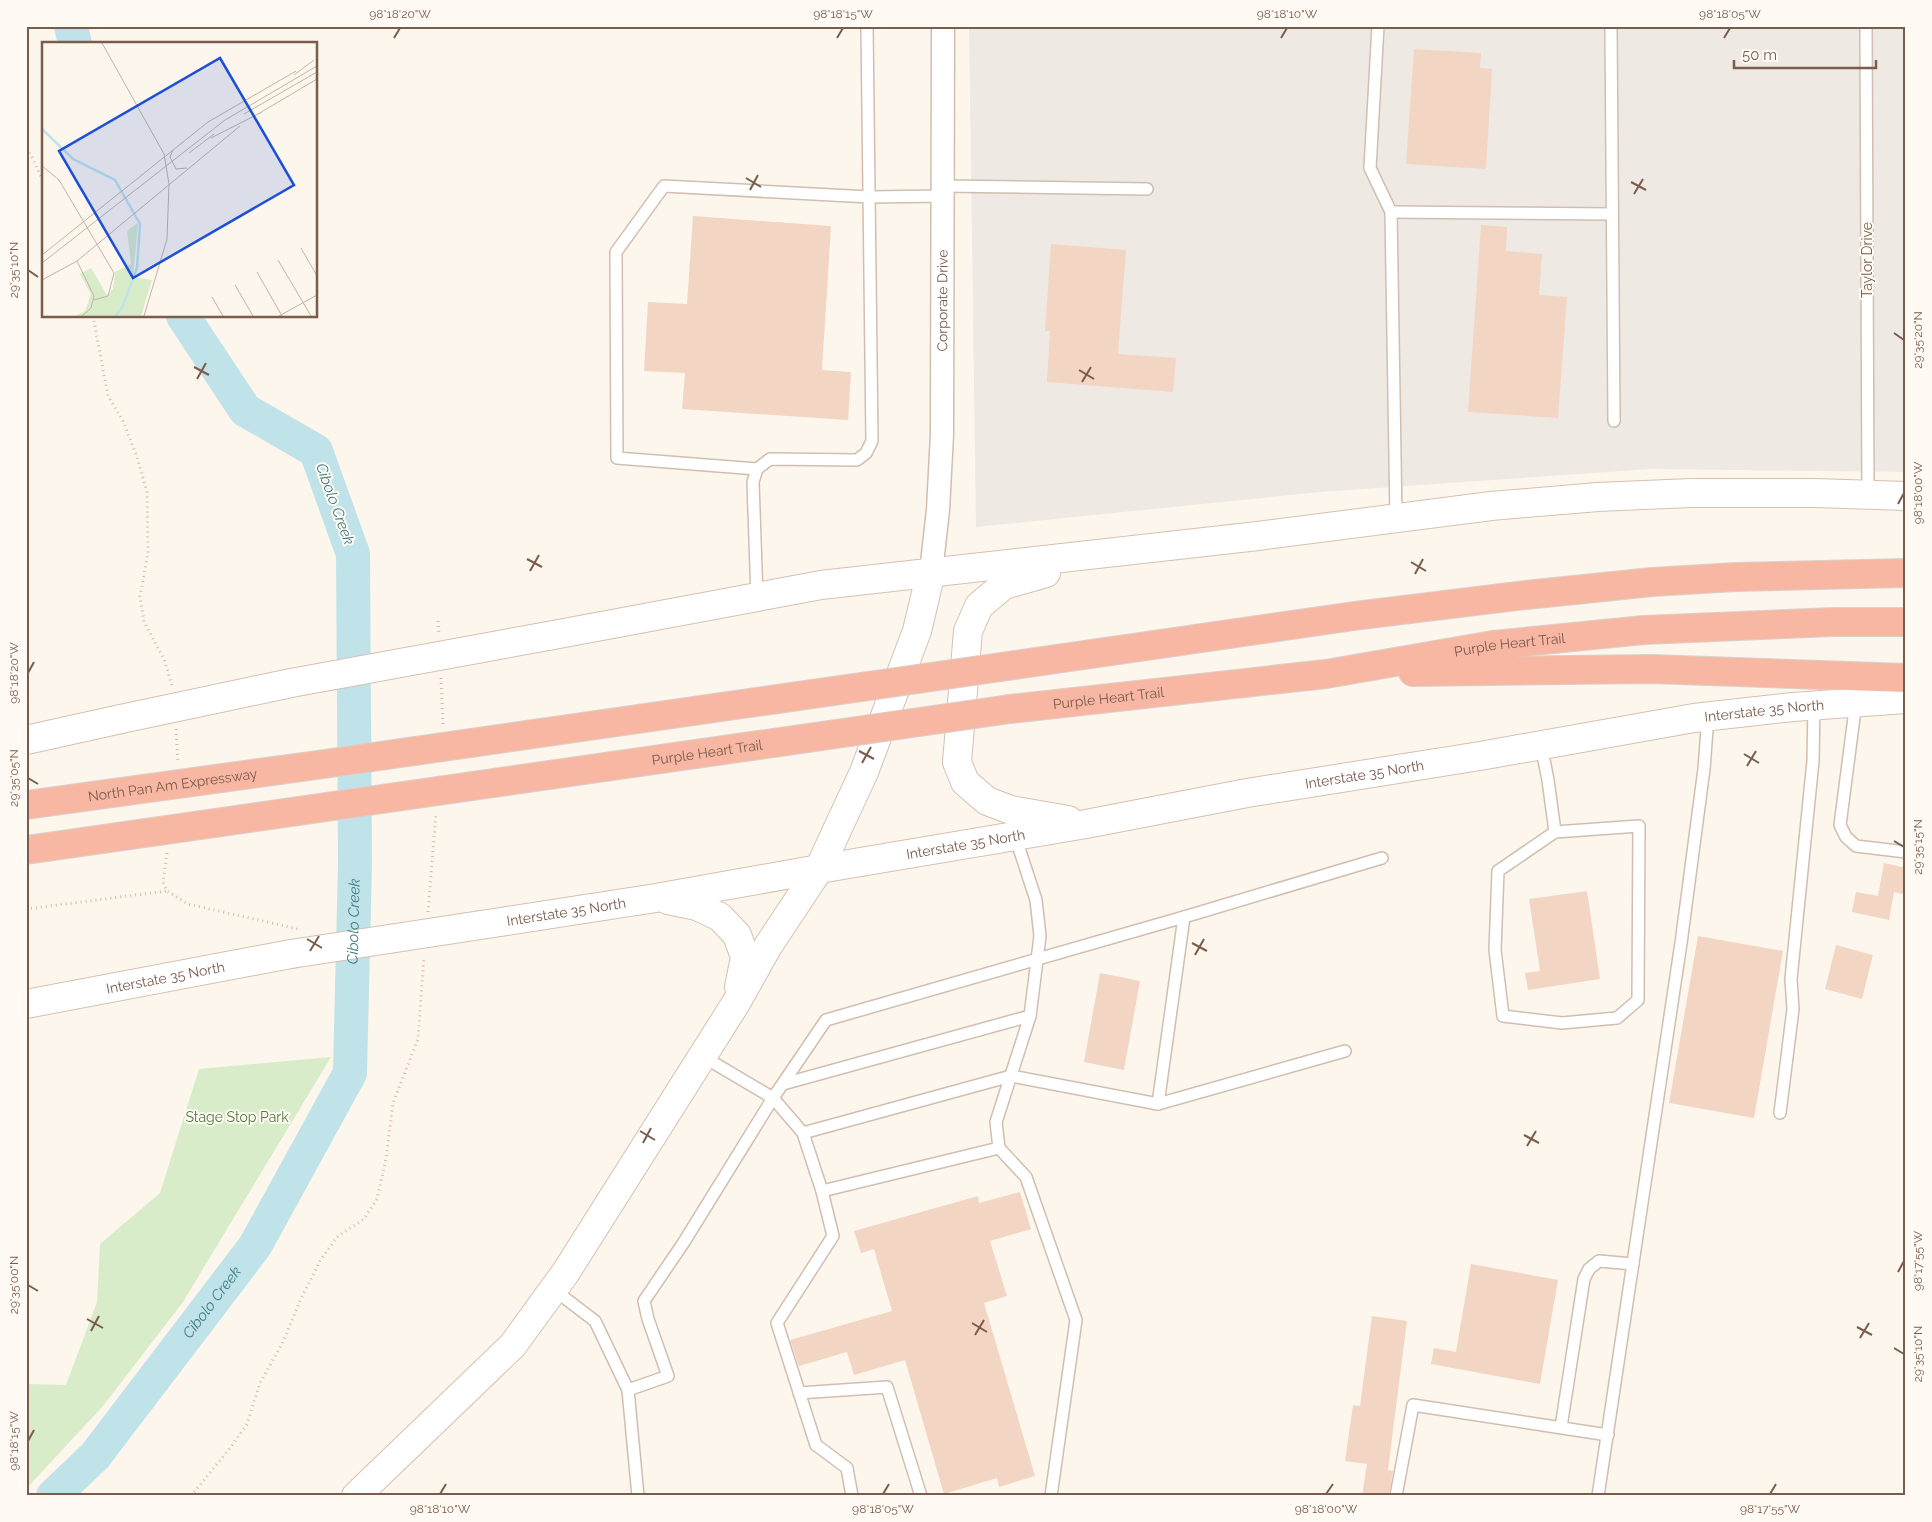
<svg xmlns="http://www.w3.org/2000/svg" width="1932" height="1522" font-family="Raleway,sans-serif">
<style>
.industrial{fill:#efe9e4}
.green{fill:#d8ecc9}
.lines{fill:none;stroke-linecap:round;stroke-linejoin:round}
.river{stroke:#bfe3e8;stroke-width:34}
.building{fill:#f3d5c3}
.service-casing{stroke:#d1beb0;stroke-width:14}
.minor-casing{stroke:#d1beb0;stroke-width:25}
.secondary-casing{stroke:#d6c0b0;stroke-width:30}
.motorway-casing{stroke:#dad1cd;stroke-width:30}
.path{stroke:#d9b8a5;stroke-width:3;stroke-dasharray:1 4;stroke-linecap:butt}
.service{stroke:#fff;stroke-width:11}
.minor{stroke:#fff;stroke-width:22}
.secondary{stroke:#fff;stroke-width:28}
.motorway{stroke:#f7b7a3;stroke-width:28}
.secondary-bridge-casing{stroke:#d6c0b0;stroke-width:30;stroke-linecap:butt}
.motorway-bridge-casing{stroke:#dad1cd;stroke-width:30;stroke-linecap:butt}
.secondary-bridge{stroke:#fff;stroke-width:28}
.motorway-bridge{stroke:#f7b7a3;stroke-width:28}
.ticks{fill:none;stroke:#7a5c4d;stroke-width:2}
.labels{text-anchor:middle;stroke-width:4;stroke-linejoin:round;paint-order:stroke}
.street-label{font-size:14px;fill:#7a5c4d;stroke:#fffaf3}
.park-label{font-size:14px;fill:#537a41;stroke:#fffaf3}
.water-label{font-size:15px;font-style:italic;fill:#437c86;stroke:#fffaf3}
.inset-river{fill:none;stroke:#bfe3e8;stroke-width:2.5}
.inset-road{fill:none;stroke:#c5b3a7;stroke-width:1}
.view{fill:#1d4ed8;fill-opacity:0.15;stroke:#1d4ed8;stroke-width:2.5}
.inset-edge{fill:none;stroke:#7a5c4d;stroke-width:2.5}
.neatline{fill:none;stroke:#7a5c4d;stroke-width:2}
.ticks-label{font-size:12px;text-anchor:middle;fill:#7a5c4d}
</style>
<rect width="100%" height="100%" fill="#fdf6ec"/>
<polygon class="industrial" points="969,26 1906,26 1906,472 1651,469 1320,492 976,527"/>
<polygon class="green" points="331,1057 183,1302 103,1406 26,1489 26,1384 66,1385 97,1302 100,1244 160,1193 199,1069"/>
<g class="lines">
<g class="river">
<polyline points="71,26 75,44"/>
<path id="s1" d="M53,1496L95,1456L255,1246L350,1073L355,864L353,554L316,451L245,410L183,316"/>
</g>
</g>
<g class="building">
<polygon points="1414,49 1481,53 1480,68 1492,69 1486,169 1406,164"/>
<polygon points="693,216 831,226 822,370 851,372 848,420 682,409 685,373 644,371 648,302 687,304"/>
<polygon points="1481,225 1507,227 1506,251 1542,254 1539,295 1567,297 1558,418 1468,412"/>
<polygon points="1051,244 1126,250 1118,354 1176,358 1173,392 1047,382 1050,331 1045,331"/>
<polygon points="1884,863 1906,868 1906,895 1894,892 1889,920 1852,912 1856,892 1878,896"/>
<polygon points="1587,891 1600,979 1528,990 1525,973 1540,971 1529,899"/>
<polygon points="1698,936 1783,951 1754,1118 1669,1103"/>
<polygon points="1836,945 1873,955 1862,999 1825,989"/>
<polygon points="1100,973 1140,981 1124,1070 1084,1062"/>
<polygon points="1020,1192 1031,1229 990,1241 1007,1296 984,1303 1035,1476 999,1487 997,1478 944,1494 905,1360 854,1375 847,1352 799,1366 790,1340 892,1311 874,1249 861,1253 854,1231 978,1196 979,1203"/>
<polygon points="1471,1264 1558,1280 1540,1384 1431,1364 1434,1348 1456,1352"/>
<polygon points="1372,1316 1407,1321 1389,1462 1388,1470 1393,1471 1389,1496 1362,1496 1367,1464 1345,1461 1353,1405 1360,1406"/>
</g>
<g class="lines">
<g class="service-casing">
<g id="service">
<polyline points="1378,26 1370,168 1391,212 1396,518"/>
<polyline points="1611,26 1614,421"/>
<polyline points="1866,26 1868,495"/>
<polyline points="943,186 1147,189"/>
<polyline points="1391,212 1612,214"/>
<polyline points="757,469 617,458 616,252 664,186 869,197 943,196"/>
<polyline points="757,597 753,482 757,469 770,459 857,460 866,453 872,441 867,26"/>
<polyline points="1856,702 1840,825 1846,837 1856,846 1906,852"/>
<polyline points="1541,745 1548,780 1555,832 1639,826 1638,1000 1617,1018 1562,1023 1503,1016 1495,950 1498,871 1555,832"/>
<polyline points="1015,836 1036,900 1040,936 1030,1016 996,1122 999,1148 1026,1177 1076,1320 1051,1496"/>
<polyline points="1184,917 1382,858"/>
<polyline points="702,1056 773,1098 803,1133 822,1191 833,1236 777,1323 816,1445 847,1468 852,1496"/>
<polyline points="783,1084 1030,1016"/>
<polyline points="1158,1104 1345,1051"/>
<polyline points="1780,1113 1793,1009 1791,979 1813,761 1814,705"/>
<polyline points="822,1191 999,1148"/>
<polyline points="553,1289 595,1321 628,1390 668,1376 648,1319 644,1301 684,1242 773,1098 826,1020 1184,917 1158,1104 1011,1076 803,1133"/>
<polyline points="628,1390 638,1496"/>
<polyline points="799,1393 887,1387 921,1496"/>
<polyline points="1561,1427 1584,1279 1589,1269 1599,1261 1633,1264"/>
<polyline points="1396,1496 1413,1405 1608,1435"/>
<polyline points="1598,1496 1681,943 1704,769 1708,716"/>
</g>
</g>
<g class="minor-casing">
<g id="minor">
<path id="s2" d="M931,572L938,510L942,434L943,26"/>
</g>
</g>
<g class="secondary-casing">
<g id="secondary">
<polyline points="1046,573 1004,585 979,606 968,631 957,762 965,782 987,801 1011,810 1068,820"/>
<polyline points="548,636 821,585 1258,536 1491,506 1598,497 1691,493 1815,493 1906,496"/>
<polyline points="26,740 121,719"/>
<polyline points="668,900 697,906 720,917 737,935 745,957 739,987"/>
<path id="s3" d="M507,921L656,898L819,869L1086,824L1247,793L1480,756L1694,718L1793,707L1906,699"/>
<path id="s4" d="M26,1004L291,954"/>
<polyline points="356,1496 513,1345 566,1272 736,1003 768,946 819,869 864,772 917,631 931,572"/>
</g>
</g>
<g class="motorway-casing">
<g id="motorway">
<polyline points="1015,665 1354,616 1526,595 1652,582 1736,577 1906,573"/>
<polyline points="1413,672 1651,669 1906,678"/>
<path id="s5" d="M1010,709L1326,674L1493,645L1644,630L1834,622H1906"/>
</g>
</g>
<g class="path">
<polyline points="26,149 31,155 44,183"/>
<polyline points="93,316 108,396 123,421 137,457 147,492 148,553 140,596 144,622 164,659 172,686"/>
<polyline points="438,621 439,635"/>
<polyline points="441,678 443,725"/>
<polyline points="176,729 178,763"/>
<polyline points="167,853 163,882 167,891 188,904 298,929"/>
<polyline points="26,909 167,891"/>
<polyline points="428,912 436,813"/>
<polyline points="191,1496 231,1447 247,1424 260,1383 282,1344 300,1301 320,1261 337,1237 364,1219 377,1199 386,1159 393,1103 418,1039 424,957"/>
</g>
<use href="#service" class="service"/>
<use href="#minor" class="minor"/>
<use href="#secondary" class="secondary"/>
<use href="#motorway" class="motorway"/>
<g class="secondary-bridge-casing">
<g id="secondary-bridge">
<polyline points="121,719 291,683 548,636"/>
<polyline points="291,954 507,921"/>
</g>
</g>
<g class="motorway-bridge-casing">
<g id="motorway-bridge">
<path id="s6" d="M26,805L317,765L1015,665"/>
<path id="s7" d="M26,850L1010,709"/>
</g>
</g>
<use href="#secondary-bridge" class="secondary-bridge"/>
<use href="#motorway-bridge" class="motorway-bridge"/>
</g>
<path class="ticks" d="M394,38L400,28M837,38L843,28M1281,38L1287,28M1724,38L1730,28M746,178L761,187M1631,182L1646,190M750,190L758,175M1634,194L1643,179M28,270L38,277M1894,333L1904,340M194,367L209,375M1079,370L1094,379M197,379L206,363M1082,382L1091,367M1898,504L1904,493M527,559L542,567M1411,562L1426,571M530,571L539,555M1415,574L1423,559M28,673L34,662M859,751L874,759M1744,754L1759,763M862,763L871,747M1747,766L1756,751M28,778L38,784M1894,841L1904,847M307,939L322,948M1192,943L1207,951M310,951L319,936M1195,955L1204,939M640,1131L655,1140M1524,1135L1539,1143M643,1143L651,1128M1527,1146L1536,1131M1898,1272L1904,1261M28,1285L38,1291M87,1319L103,1328M972,1323L987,1332M1857,1327L1872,1335M91,1331L99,1316M975,1335L984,1320M1860,1338L1869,1323M1894,1348L1904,1354M28,1441L34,1430M440,1494L446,1484M883,1494L889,1484M1326,1494L1333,1484M1770,1494L1776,1484"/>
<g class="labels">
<g class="street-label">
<text transform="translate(1867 260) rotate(-90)" y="5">Taylor Drive</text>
<text dy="5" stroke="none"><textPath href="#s2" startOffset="272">Corporate Drive</textPath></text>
<text dy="5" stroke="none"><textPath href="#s5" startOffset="504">Purple Heart Trail</textPath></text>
<text dy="5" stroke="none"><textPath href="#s5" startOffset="99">Purple Heart Trail</textPath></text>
<text dy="5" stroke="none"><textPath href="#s3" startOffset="1275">Interstate 35 North</textPath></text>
<text dy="5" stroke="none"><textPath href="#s7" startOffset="688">Purple Heart Trail</textPath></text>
<text dy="5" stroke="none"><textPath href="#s3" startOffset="870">Interstate 35 North</textPath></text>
<text dy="5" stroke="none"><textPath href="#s6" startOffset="148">North Pan Am Expressway</textPath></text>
<text dy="5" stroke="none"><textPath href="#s3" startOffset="465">Interstate 35 North</textPath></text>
<text dy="5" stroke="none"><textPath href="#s3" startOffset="60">Interstate 35 North</textPath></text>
<text dy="5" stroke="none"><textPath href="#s4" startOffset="142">Interstate 35 North</textPath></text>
</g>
<g class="park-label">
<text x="237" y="1122">Stage Stop Park</text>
</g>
<g class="water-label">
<text transform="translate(335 504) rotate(70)" y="5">Cibolo Creek</text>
<text dy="5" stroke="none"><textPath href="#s1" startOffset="671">Cibolo Creek</textPath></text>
<text dy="5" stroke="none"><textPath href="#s1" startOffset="251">Cibolo Creek</textPath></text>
</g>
</g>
<g transform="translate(42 42)">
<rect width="275" height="275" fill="#fdf6ec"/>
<path d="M96,181L91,235L110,238L99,274H33L43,269L49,252L38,232L49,226L65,253L71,247L73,230L89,222L85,189Z" fill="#d8ecc9"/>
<path class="inset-river" d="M0,87L31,117L73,138L98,182L95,226L80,266L73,274"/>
<path class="inset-road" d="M60,1L122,112M252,33L272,18M202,72L275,30M216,72L275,37M169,96L220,70M131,108L128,115L134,127L145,126M147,111L172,92M0,124L17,138L72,231L66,254L52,258M259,206L275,234M0,213L166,80L254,29M236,218L269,274M35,219L52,254L49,266L40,274M0,221L183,78L275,24M215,230L240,274M0,238L35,219L198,84M193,243L211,274M170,255L181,274M102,274L125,197L127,142L122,112M237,274L275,253"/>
<path class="view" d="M178,16L252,143L91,236L17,109Z"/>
<rect width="275" height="275" class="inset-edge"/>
</g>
<rect width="1932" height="1522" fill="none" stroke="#fffaf3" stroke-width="55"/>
<path d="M1734 60v8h142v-8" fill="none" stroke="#7a5c4d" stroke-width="2.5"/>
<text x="1742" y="60" font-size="15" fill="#7a5c4d" stroke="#fffaf3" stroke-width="4" paint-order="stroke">50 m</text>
<rect x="28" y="28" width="1876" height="1466" class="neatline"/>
<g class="ticks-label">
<text x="400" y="18">98°18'20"W</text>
<text x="843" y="18">98°18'15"W</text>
<text x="1287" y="18">98°18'10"W</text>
<text x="1730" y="18">98°18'05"W</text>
<text transform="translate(14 270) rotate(-90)" y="4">29°35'10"N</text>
<text transform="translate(1918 340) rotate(-90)" y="4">29°35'20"N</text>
<text transform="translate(1918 493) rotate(-90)" y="4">98°18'00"W</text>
<text transform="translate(14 673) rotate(-90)" y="4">98°18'20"W</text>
<text transform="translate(14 778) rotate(-90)" y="4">29°35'05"N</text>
<text transform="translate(1918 847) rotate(-90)" y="4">29°35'15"N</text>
<text transform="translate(1918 1261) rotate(-90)" y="4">98°17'55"W</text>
<text transform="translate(14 1285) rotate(-90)" y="4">29°35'00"N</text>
<text transform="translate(1918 1354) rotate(-90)" y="4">29°35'10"N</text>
<text transform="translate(14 1441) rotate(-90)" y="4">98°18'15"W</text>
<text x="440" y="1513">98°18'10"W</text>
<text x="883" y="1513">98°18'05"W</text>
<text x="1326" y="1513">98°18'00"W</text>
<text x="1770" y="1513">98°17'55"W</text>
</g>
</svg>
